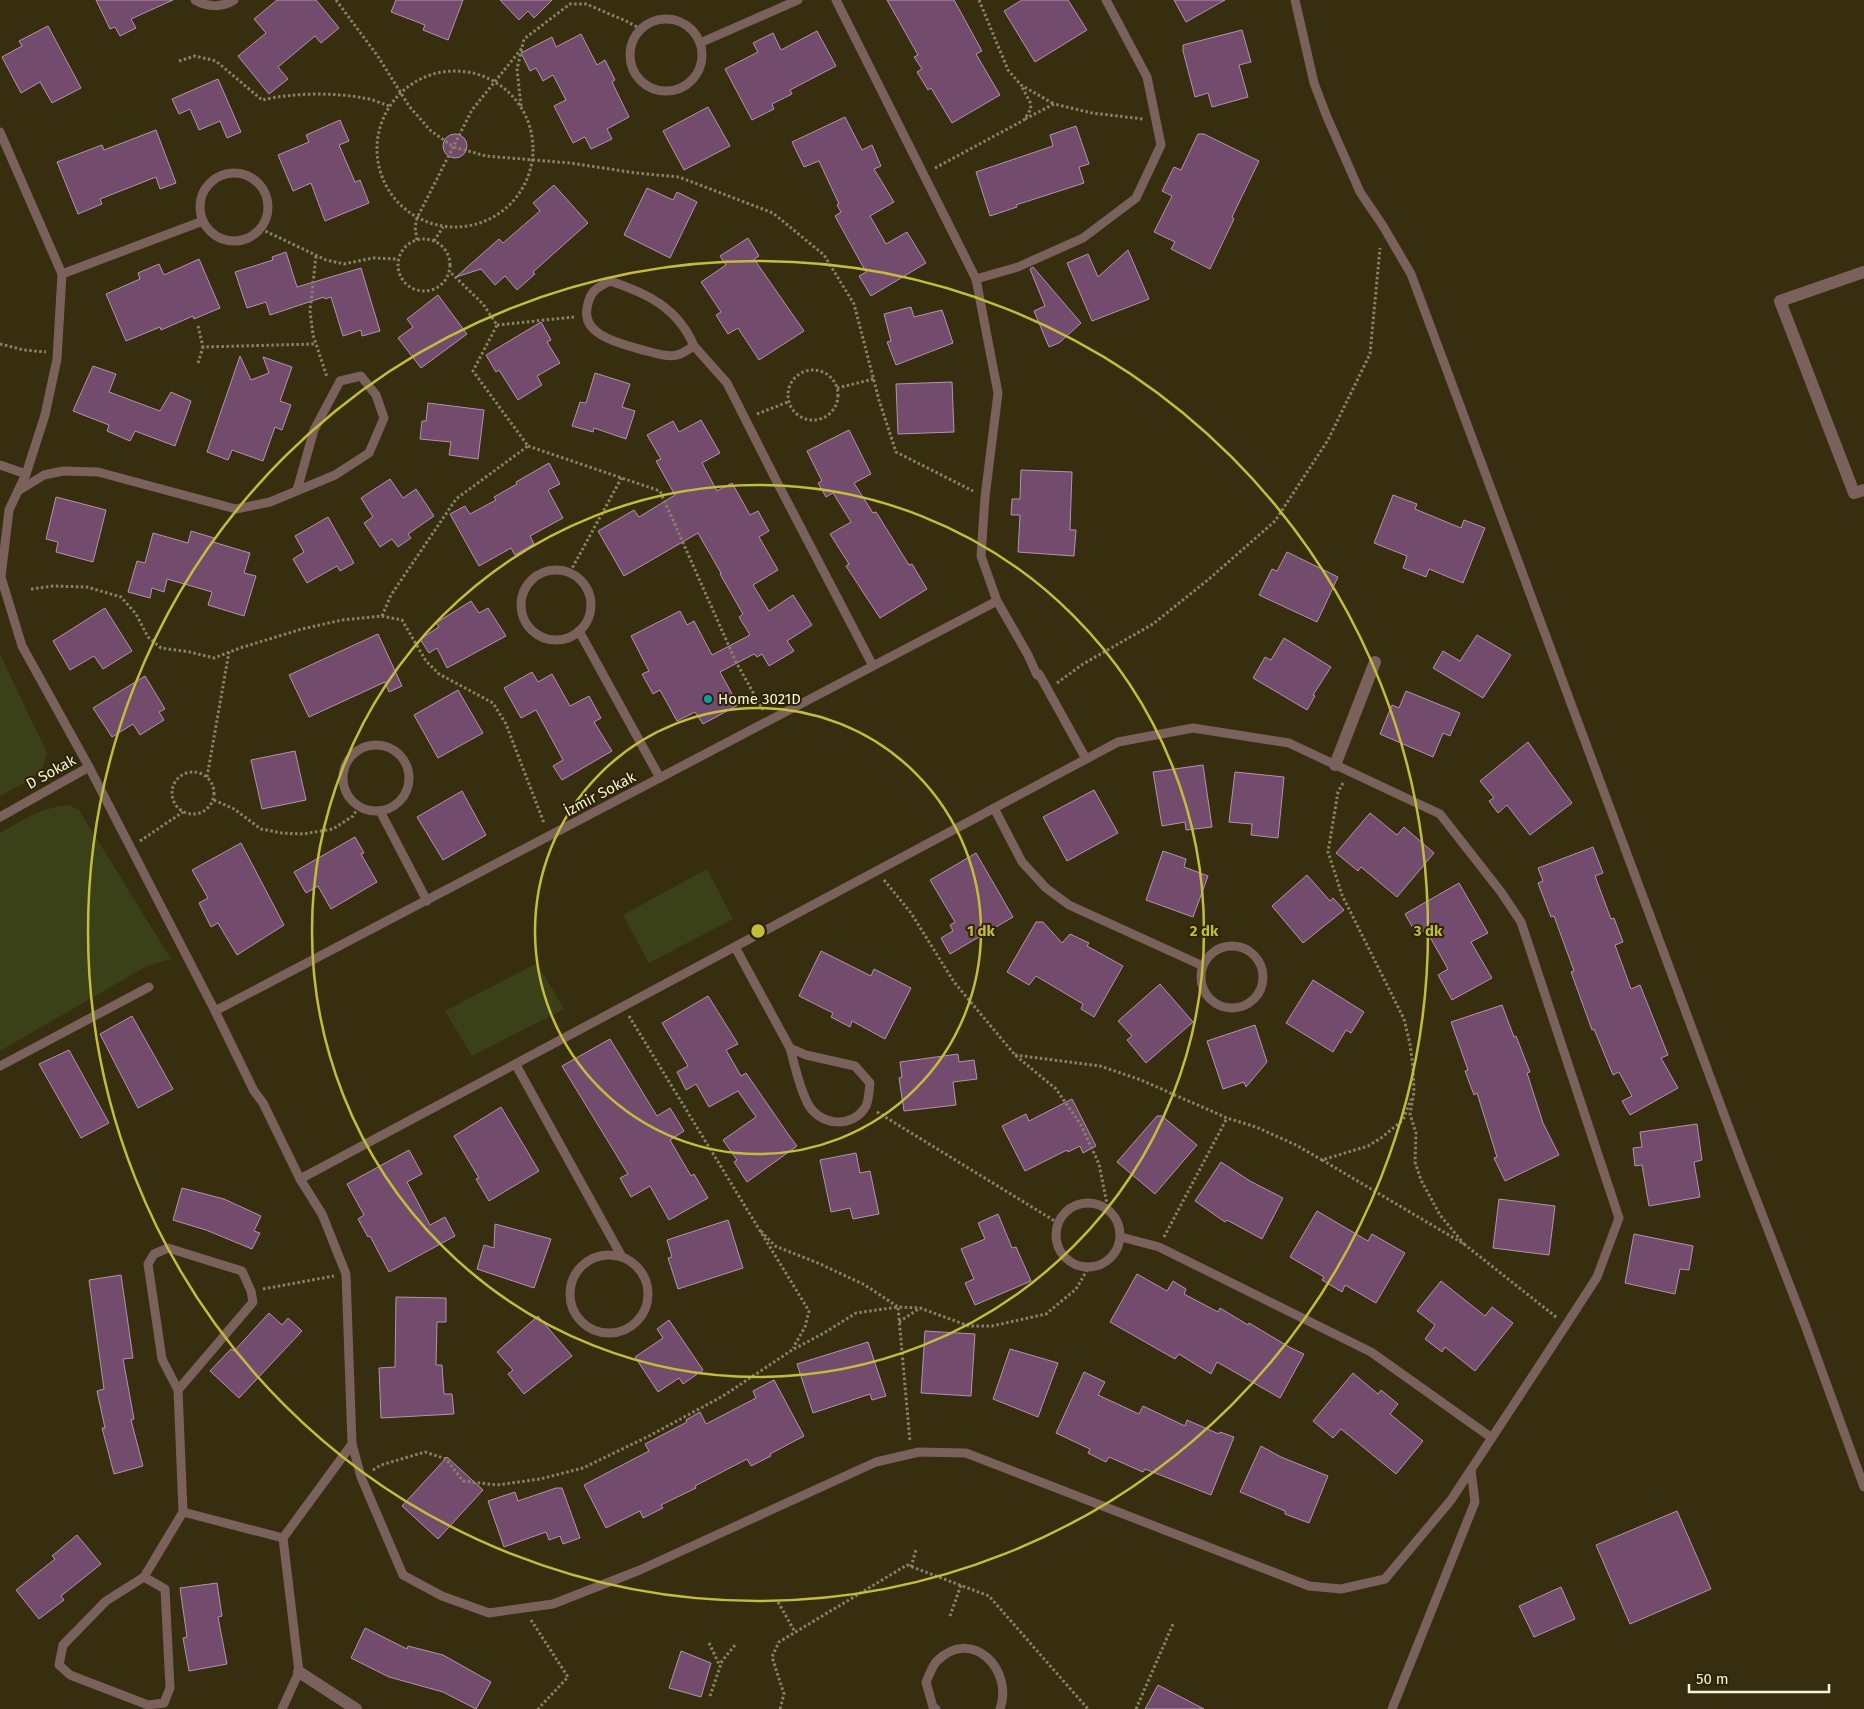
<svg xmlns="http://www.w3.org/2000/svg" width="1864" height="1709" font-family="'Fira Sans',sans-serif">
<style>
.green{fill:#3a4018}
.building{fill:#734b6d;stroke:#b294ad}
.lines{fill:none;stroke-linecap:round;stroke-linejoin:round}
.path{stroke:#888267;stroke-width:3;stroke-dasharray:2.5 2.5;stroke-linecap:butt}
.lane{stroke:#7a615b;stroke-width:9}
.street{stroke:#7a615b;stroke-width:12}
.ring{fill:none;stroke:#c3bd3e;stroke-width:2.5}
.culture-dot{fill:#0f9aa8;stroke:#2c2404;stroke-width:2}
.labels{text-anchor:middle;stroke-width:4;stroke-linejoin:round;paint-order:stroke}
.poi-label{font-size:15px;fill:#f7f3e0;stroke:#2c2404;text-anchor:start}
.street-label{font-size:15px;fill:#f7f3e0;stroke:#2c2404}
.centre{fill:#c3bd3e;stroke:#2c2404;stroke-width:2.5}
.ring-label{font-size:15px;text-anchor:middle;font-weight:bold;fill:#c3bd3e;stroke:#2c2404;stroke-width:4;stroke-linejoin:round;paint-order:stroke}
</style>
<rect width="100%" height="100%" fill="#362e0e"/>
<g class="green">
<polygon points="0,654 47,753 42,769 28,781 0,796"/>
<path d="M69,805L79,810L171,959L147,966L0,1051V833C23,820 42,807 69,805Z"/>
<polygon points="707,869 733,919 649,963 623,915"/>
<polygon points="537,963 564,1009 472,1056 445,1011"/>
</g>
<g class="building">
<polygon points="96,0 173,0 131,19 136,28 120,36 115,27 110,29"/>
<polygon points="277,0 316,0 339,28 321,43 315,36 278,67 288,79 269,94 238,56 266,33 254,19"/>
<polygon points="396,0 463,0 448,40 423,30 425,25 391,12"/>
<polygon points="500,0 552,0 534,18 528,11 519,20"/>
<polygon points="887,0 954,0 982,51 976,54 1000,95 952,123 931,88 928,90 917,72 922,69 914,57 918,55"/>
<polygon points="1022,0 1068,0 1087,30 1035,62 1004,11"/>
<polygon points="1174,0 1225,0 1186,22"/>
<polygon points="48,26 81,88 52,103 40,82 21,93 2,57 22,46 19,41"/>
<polygon points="1242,30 1251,62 1239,65 1248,97 1212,107 1208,93 1195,97 1183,51 1183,45"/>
<polygon points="817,31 836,66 790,90 792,94 772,104 774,109 752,120 725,69 758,52 753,43 773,33 781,50"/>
<polygon points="581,34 597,65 605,60 615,80 612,82 629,117 607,129 612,139 591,149 585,137 573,143 554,106 566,100 553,75 543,81 536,68 530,71 521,53 552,37 556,47"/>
<polygon points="218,79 241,132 227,138 220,121 199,130 190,109 179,114 172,99"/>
<polygon points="708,107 730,146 684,170 663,131"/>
<polygon points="845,117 862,150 872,145 881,166 874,169 894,202 870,216 886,244 907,232 926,263 871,296 859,276 866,272 835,216 841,212 837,205 839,204 819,161 804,167 792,142"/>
<polygon points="340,120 349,141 339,145 355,182 360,180 369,203 325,221 311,183 293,191 278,155 309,142 306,135"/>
<polygon points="1076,126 1089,164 1079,167 1084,183 1016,205 1017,207 990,216 976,172 1053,146 1050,135"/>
<polygon points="156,130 176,183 160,189 156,177 100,199 102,204 78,214 57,162 102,145 104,150"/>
<polygon points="1198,134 1204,134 1259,161 1232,217 1234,219 1210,269 1171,249 1175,242 1154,232 1172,196 1162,191 1174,167 1181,170"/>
<circle cx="455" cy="146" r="12"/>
<polygon points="554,185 588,223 533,272 535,274 517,290 505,276 495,285 481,269 456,277 499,239 503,243 540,211 533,203"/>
<polygon points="647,188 673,200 677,192 697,202 670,258 624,235"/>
<polygon points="748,238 759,256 754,259 804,331 759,360 738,328 728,334 716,315 721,312 701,282 726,265 720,256"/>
<polygon points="1128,250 1149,299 1092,321 1067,263 1088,254 1098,277"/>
<polygon points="286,252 297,287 361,268 380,331 362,336 361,330 343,336 331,297 325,299 324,297 270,315 266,302 247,308 235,272 273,260 272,257"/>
<polygon points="199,259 220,308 194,319 193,316 161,330 160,327 126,341 106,294 140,279 138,273 159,264 164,275"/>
<polygon points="1033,267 1081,323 1059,343 1049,347 1034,311 1045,306 1030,269"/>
<polygon points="438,295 467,334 421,368 398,338 413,327 407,319"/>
<polygon points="911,307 914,317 942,310 953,343 896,365 887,342 891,341 884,314"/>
<polygon points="541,322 551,340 547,342 560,363 537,376 542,385 518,400 499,370 496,372 486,355"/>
<polygon points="240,356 251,380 269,373 263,357 292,367 280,401 291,405 282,430 275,427 263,461 232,450 228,460 207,452"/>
<polygon points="93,366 116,374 109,392 160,411 171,392 191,401 175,446 135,431 130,441 107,431 109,425 73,411"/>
<polygon points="595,373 630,384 622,407 635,411 626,439 594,428 593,432 572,426 580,402 586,403"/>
<polygon points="952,382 954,432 898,434 896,384"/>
<polygon points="428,403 484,410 478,459 449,455 451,442 420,439 422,421 426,421"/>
<polygon points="701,420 720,453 702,463 717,491 732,483 750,515 758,511 769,531 759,537 778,570 753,585 769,611 793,595 812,625 787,641 794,651 769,666 762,654 757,657 754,654 720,672 738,705 703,724 695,712 677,721 660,690 653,694 642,674 649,671 631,636 680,611 687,625 694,621 712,655 750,635 739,617 743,614 720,574 721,573 698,533 624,576 598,531 634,510 639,517 675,495 656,461 661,459 647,435 673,421 679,432"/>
<polygon points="849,430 871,474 854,483 873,513 876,512 909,565 912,564 927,589 880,618 846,566 849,564 830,534 851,522 833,493 826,497 818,483 822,481 807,451"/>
<polygon points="549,463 560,484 548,490 563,518 530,536 534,544 515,555 511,548 479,566 450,514 465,506 470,514 496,500 494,497 517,484 516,482"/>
<polygon points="1021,470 1072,472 1070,530 1076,530 1074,556 1018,552 1020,515 1011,515 1012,499 1020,499"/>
<polygon points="390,479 403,498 416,489 434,516 408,534 411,538 398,547 392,539 380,547 364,523 373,517 361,498"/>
<polygon points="1393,495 1417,504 1415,509 1461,528 1464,520 1485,528 1463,583 1429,569 1426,577 1403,568 1407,556 1374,543"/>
<polygon points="56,497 106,510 93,562 56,552 58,542 46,539"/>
<polygon points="328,517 354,563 340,571 337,566 307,583 293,559 304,552 295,536"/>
<polygon points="191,531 214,538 213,542 250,553 244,573 256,576 244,616 208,605 212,592 167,579 164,592 152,588 150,598 128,592 137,561 145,563 153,533 188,543"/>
<polygon points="1287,552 1338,577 1317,622 1259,595 1272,569 1277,571"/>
<polygon points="471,601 479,613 488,608 506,636 447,668 437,648 429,653 420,639 439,627 436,623"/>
<polygon points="105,608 132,651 103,669 94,656 70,670 53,641"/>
<polygon points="378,634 402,686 389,692 385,682 309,717 289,675"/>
<polygon points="1477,635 1511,655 1483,698 1433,668 1443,651 1460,661"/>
<polygon points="1284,638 1331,667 1313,695 1315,696 1307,710 1253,678 1265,657 1271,660"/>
<polygon points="532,672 538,682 552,674 570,706 589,696 601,718 594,722 612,751 562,780 553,766 563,760 536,710 521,718 504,688"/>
<polygon points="145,676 165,709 159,712 164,720 140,735 133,724 112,737 93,708"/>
<polygon points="458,690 483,733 438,758 414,715"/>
<polygon points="1406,691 1460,713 1450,736 1443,733 1433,757 1380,734 1392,705 1399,708"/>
<polygon points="1528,742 1572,803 1530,835 1507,805 1498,813 1489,801 1494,798 1480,781"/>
<polygon points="295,751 306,800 262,809 251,760"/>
<polygon points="1203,765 1212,827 1186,830 1185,822 1162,826 1153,772"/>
<polygon points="1235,772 1284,777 1278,838 1251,835 1252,824 1229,822"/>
<polygon points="1094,790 1118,833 1067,861 1043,817"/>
<polygon points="462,791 486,835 443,860 417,817"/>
<polygon points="1370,813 1397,835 1404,827 1434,853 1397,897 1361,867 1358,871 1336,853"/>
<polygon points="355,837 364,853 361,854 377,882 331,909 318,886 306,893 294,872"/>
<polygon points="241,843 284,925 237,955 218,923 211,927 199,903 208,898 192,870"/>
<polygon points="1593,847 1603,873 1595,876 1611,919 1614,918 1623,942 1615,945 1631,989 1640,985 1668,1055 1661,1058 1678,1088 1630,1115 1622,1101 1632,1096 1619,1072 1613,1075 1594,1029 1592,1030 1571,972 1574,971 1554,916 1551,917 1538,883 1543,881 1538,868"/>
<polygon points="1163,851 1186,859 1184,867 1208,876 1193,917 1146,900"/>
<polygon points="976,853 1013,917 950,954 941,938 953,931 950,925 955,922 930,880"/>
<polygon points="1307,875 1330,901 1333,898 1344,910 1303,943 1272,906"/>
<polygon points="1459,883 1488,933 1471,942 1492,978 1452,1000 1438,975 1448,969 1426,930 1417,935 1405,914"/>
<polygon points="1036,922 1043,922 1062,943 1070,934 1089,943 1087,946 1123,966 1094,1017 1081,1009 1083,1004 1036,976 1029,985 1007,972"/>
<polygon points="821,951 871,976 874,969 911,988 885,1039 852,1021 850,1027 831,1017 833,1013 799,996"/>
<polygon points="1313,980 1364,1012 1351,1033 1346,1030 1333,1052 1286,1023"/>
<polygon points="1160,984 1193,1022 1146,1063 1127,1040 1132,1036 1118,1021"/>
<polygon points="708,996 738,1044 726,1050 741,1076 746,1073 788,1134 797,1146 747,1182 734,1162 737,1160 723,1140 756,1117 738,1091 709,1107 696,1084 686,1090 677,1072 688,1066 662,1023"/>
<polygon points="1502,1005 1514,1037 1516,1036 1530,1072 1527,1073 1543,1123 1559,1155 1505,1181 1494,1158 1497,1157 1477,1093 1474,1095 1465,1071 1468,1070 1451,1022"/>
<polygon points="132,1016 173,1089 138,1108 100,1034"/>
<polygon points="1255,1025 1267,1062 1246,1087 1244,1082 1223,1089 1207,1041"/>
<polygon points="610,1039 657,1116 670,1108 684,1131 670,1140 691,1176 694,1174 708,1198 669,1220 650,1186 631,1197 620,1178 628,1174 562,1066"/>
<polygon points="69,1050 109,1123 81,1138 39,1064"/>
<polygon points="958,1054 959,1062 974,1060 977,1079 953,1082 956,1105 904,1111 899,1078 902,1077 900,1062"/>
<polygon points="1072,1099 1096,1146 1083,1153 1080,1146 1068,1152 1067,1150 1025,1171 1002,1126 1026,1114 1029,1121"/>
<polygon points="501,1107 539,1171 489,1201 476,1179 479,1178 454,1136"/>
<polygon points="1157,1116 1162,1116 1197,1145 1155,1194 1117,1162"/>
<polygon points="1697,1124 1702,1160 1694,1162 1700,1197 1649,1206 1642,1165 1635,1166 1633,1148 1642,1147 1640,1132"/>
<polygon points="409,1150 422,1174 407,1182 430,1225 445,1217 455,1236 389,1272 370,1236 368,1237 358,1219 364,1215 347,1184"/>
<polygon points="856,1153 860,1173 870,1171 879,1214 853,1219 850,1208 831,1212 820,1160"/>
<polygon points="1221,1162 1250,1181 1283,1198 1262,1239 1227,1220 1225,1222 1195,1201"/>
<polygon points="182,1188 224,1199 261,1216 254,1231 260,1233 252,1249 206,1230 173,1220"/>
<polygon points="1499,1199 1555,1206 1549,1255 1493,1248"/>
<polygon points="1317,1211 1368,1241 1372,1234 1405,1253 1376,1303 1345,1285 1342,1292 1322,1280 1324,1277 1290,1257"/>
<polygon points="998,1214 1012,1248 1016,1247 1031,1281 975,1305 965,1283 974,1279 961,1249 985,1239 978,1223"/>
<polygon points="728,1220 743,1268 678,1289 668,1258 672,1257 667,1240"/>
<polygon points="495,1224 551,1239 534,1288 477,1269 484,1245 494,1248"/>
<polygon points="1634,1234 1693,1246 1689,1270 1680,1269 1675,1294 1625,1283"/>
<polygon points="1137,1274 1167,1291 1173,1281 1186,1289 1184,1294 1218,1312 1220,1308 1248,1325 1249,1323 1291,1348 1304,1354 1280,1398 1217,1362 1211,1374 1179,1354 1175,1359 1110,1322"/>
<polygon points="121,1275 133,1358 123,1359 134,1419 131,1420 143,1466 114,1474 102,1428 105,1428 97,1391 104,1389 89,1280"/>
<polygon points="1441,1281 1485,1316 1492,1307 1513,1323 1475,1371 1445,1347 1442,1352 1425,1339 1435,1325 1417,1311"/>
<polygon points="396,1297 446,1298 446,1322 437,1322 436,1365 442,1365 444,1394 452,1394 454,1414 381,1418 379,1368 395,1367"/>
<polygon points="269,1313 282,1325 288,1318 302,1331 239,1398 210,1371 231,1349 234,1351"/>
<polygon points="538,1316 572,1356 524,1394 508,1374 513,1370 497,1352"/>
<polygon points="669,1320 703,1370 683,1384 679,1378 658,1392 635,1357 663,1338 657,1329"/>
<polygon points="925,1331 975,1334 971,1396 921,1393"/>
<polygon points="868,1342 886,1396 872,1400 870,1394 813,1413 797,1364"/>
<polygon points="1010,1349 1058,1363 1038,1417 993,1399"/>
<polygon points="1084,1372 1105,1382 1098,1395 1139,1414 1143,1406 1185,1426 1187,1420 1219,1434 1220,1432 1234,1437 1211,1495 1145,1469 1143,1472 1109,1457 1106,1462 1088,1453 1090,1449 1056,1433"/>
<polygon points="1353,1373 1378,1394 1381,1390 1398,1404 1390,1414 1423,1441 1396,1474 1341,1429 1333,1438 1313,1421"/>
<polygon points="774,1380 804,1436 770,1454 771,1456 751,1466 747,1459 695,1486 696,1488 661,1505 663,1508 643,1518 640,1511 606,1528 584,1485 649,1451 645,1444 687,1422 686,1420 700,1412 706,1424 756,1398 753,1391"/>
<polygon points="1261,1446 1281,1457 1328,1476 1309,1523 1285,1514 1285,1511 1240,1492"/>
<polygon points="447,1457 483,1490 438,1539 402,1506"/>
<polygon points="556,1488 562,1488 580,1538 563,1544 560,1536 549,1540 546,1532 504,1547 488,1501 515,1492 518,1501"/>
<polygon points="1677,1511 1711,1589 1630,1624 1596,1545"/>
<polygon points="77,1535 101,1564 61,1596 64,1600 39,1619 16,1590 55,1559 52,1556"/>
<polygon points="217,1583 222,1616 218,1617 227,1664 189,1671 183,1638 187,1637 180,1588"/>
<polygon points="1561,1587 1575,1619 1534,1637 1519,1606"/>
<polygon points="365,1628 407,1649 408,1646 443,1655 491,1682 476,1709 443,1692 389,1677 351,1658"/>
<polygon points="681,1651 711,1663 701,1697 669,1688"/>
<polygon points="1158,1685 1204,1709 1145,1709"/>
</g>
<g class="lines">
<g class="path">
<polyline points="336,0 377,55 409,106 431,131 454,147 486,156 570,163 636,173 679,177 773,213 824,255 854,304 879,400 896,452 973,491"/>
<polyline points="979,0 1008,70 1021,85 1054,104"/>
<path d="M179,61L195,56L216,61L262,100C291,93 334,92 363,98C372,99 381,103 389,106"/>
<circle cx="455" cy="149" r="78"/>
<polyline points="521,106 517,69 524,39 570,4 586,4 626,21 641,29"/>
<polyline points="1025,119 1054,104 1092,113 1143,119"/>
<polyline points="935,168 1024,120 1031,109 1030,102 1021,85"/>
<polyline points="261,229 326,260 344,264 373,258 398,259"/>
<circle cx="424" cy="265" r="26"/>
<polyline points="417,240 415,227 417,218 472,110 522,48"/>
<polyline points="434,241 443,227"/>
<polyline points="316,256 310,311 313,335 327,377"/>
<polyline points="497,325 574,317"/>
<polyline points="198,326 203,347 316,344"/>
<polyline points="0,344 24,350 46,352"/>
<polyline points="198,363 203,347"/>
<circle cx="813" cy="395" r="25"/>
<polyline points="837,388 874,379"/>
<polyline points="757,414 788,402"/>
<polyline points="528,446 660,491 736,662 763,710"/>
<polyline points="570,572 622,477"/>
<polyline points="31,589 53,586 87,587 121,597 136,614 148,637 161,648 190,652 214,658 240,648 302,629 342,620 382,616 402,620 426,661 439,674 493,703 506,724 544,823"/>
<polyline points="382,616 391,595 456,499 528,446 473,371 497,325 483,304 449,271"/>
<polyline points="1057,683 1083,664 1153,624 1209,579 1275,521 1328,440 1370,354 1380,248"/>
<circle cx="193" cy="793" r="21"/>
<polyline points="207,777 229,652"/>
<polyline points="1343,783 1338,792 1328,852 1342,895 1404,1019 1410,1044 1413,1067 1414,1092 1410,1114 1416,1133 1415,1162 1421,1180 1440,1215 1464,1244"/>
<polyline points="214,800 234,809 261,829 282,833 303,834 333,829 353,816 359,806"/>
<polyline points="140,841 183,812"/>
<polyline points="884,880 911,913 954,982 1015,1055 1056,1089 1081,1125 1099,1164 1108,1209"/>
<polyline points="629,1016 809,1311 805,1327 793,1348"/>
<polyline points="1015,1055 1100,1066 1141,1080 1227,1118 1256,1127 1296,1145 1322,1160 1368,1146 1381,1138 1403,1120 1411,1099"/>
<polyline points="877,1112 1058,1223"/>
<polyline points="1322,1160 1464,1244 1556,1317"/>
<polyline points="761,1231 775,1246 818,1263 865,1285 898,1307 920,1308 969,1326 992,1326 1046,1314 1076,1289 1089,1267"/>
<polyline points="1164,1237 1227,1118"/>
<polyline points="263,1289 334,1276"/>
<polyline points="899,1322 920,1308"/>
<polyline points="373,1470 381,1465 425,1452 446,1459 463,1481 497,1485 540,1479 583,1468 649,1436 723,1396 792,1350 824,1333 856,1313 898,1307 910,1442"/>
<polyline points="911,1567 916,1550"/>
<polyline points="778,1602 795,1632"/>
<polyline points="950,1616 961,1585"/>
<polyline points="531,1620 568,1677 538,1709"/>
<polyline points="709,1643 720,1666"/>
<polyline points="710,1696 722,1661 735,1645"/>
<polyline points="780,1709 784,1694 772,1657 779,1642 907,1565 989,1596 1088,1709"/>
<polyline points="1136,1709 1173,1624"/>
</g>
<g class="lane">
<path d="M195,0C207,7 222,8 234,0"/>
<polyline points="836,0 976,279 998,393 985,497 981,556 997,601 1028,655 1037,675 1039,674 1086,759"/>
<polyline points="1295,0 1314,83 1327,117 1360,192 1383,226 1411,274 1741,1160 1805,1325 1864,1487"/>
<circle cx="666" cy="55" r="36"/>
<polyline points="700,43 798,0"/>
<polyline points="0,132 62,274 57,359 45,415 26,474 9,510 1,577 22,646 89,767 215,1011 254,1091 263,1103 300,1179 322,1214 346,1274 352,1444 361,1477 403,1575 442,1596 489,1613 553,1604 640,1570 876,1462 919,1452 966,1453 1309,1586 1341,1589 1385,1579 1451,1500 1566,1325 1597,1277 1619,1218 1521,922 1501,892 1440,814 1289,743 1193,728 1118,742 300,1179"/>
<circle cx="234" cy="207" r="34"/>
<polyline points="62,274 203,221"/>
<polyline points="976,279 1018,267 1083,238 1136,198 1161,145 1147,77 1106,0"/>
<path d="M610,281C647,293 678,308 694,346C689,349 682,354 677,355C667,358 648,351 639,349C619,343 582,335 587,308C590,291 596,288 610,281Z"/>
<polyline points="694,346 727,383 778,484 873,666"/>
<polyline points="0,465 26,474"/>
<polyline points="18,491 44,475 63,471 98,472 236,509 270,502 335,475 369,453 384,418 376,395 361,376 340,381 314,430 297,490"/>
<circle cx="556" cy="605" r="35"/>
<polyline points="579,631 660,778"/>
<circle cx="376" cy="778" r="33"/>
<polyline points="994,808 1022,862 1046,888 1069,905 1203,966"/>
<polyline points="380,811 427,901"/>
<polyline points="0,817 89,767"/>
<circle cx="1232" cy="977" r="31"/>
<polyline points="735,947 790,1048"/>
<polyline points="215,1011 997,601"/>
<path d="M790,1048L806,1055L855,1066L870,1083C869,1089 869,1100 866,1106C853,1129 820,1126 808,1104C799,1087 795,1066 790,1048Z"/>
<polyline points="516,1065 622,1257"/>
<polyline points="0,1066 149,987"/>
<circle cx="1088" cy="1235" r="32"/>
<polyline points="1121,1237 1159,1247 1371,1352 1492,1438"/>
<polygon points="168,1248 242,1271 251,1291 253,1302 178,1390 162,1359 148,1264 154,1254"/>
<circle cx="609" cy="1294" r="39"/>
<polyline points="178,1390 183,1512 283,1538"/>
<polygon points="144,1577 165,1589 170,1688 164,1703 148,1705 70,1675 59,1665 63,1645 106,1601"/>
<polyline points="144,1577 183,1512"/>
<polyline points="282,1709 299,1672 283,1538 352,1444"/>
<path d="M936,1709L933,1707L926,1682C929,1676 932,1666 937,1661C972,1626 1014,1670 1000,1709"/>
<polyline points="1392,1709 1475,1502 1471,1470"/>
</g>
<g class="street">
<polyline points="1864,272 1780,301 1854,493 1864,490"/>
<polyline points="1335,765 1375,662"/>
<polyline points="299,1672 356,1709"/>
</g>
</g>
<g class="ring">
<circle cx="758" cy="931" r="223"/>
<circle cx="758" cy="931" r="446"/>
<circle cx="758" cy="931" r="670"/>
</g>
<circle class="culture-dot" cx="708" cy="699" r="5"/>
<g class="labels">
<g class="poi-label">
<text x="718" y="704">Home 3021D</text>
</g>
<g class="street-label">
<text transform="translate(51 772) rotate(-29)" y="5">D Sokak</text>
<text transform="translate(600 794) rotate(-28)" y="5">İzmir Sokak</text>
</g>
</g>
<circle cx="758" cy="931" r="8" class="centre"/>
<g class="ring-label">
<text x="981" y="936">1 dk</text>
<text x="1204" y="936">2 dk</text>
<text x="1428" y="936">3 dk</text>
</g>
<path d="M1689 1684v8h140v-8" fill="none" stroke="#f7f3e0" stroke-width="2.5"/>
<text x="1696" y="1684" font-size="15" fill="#f7f3e0" stroke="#2c2404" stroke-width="4" paint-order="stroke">50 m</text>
</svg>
